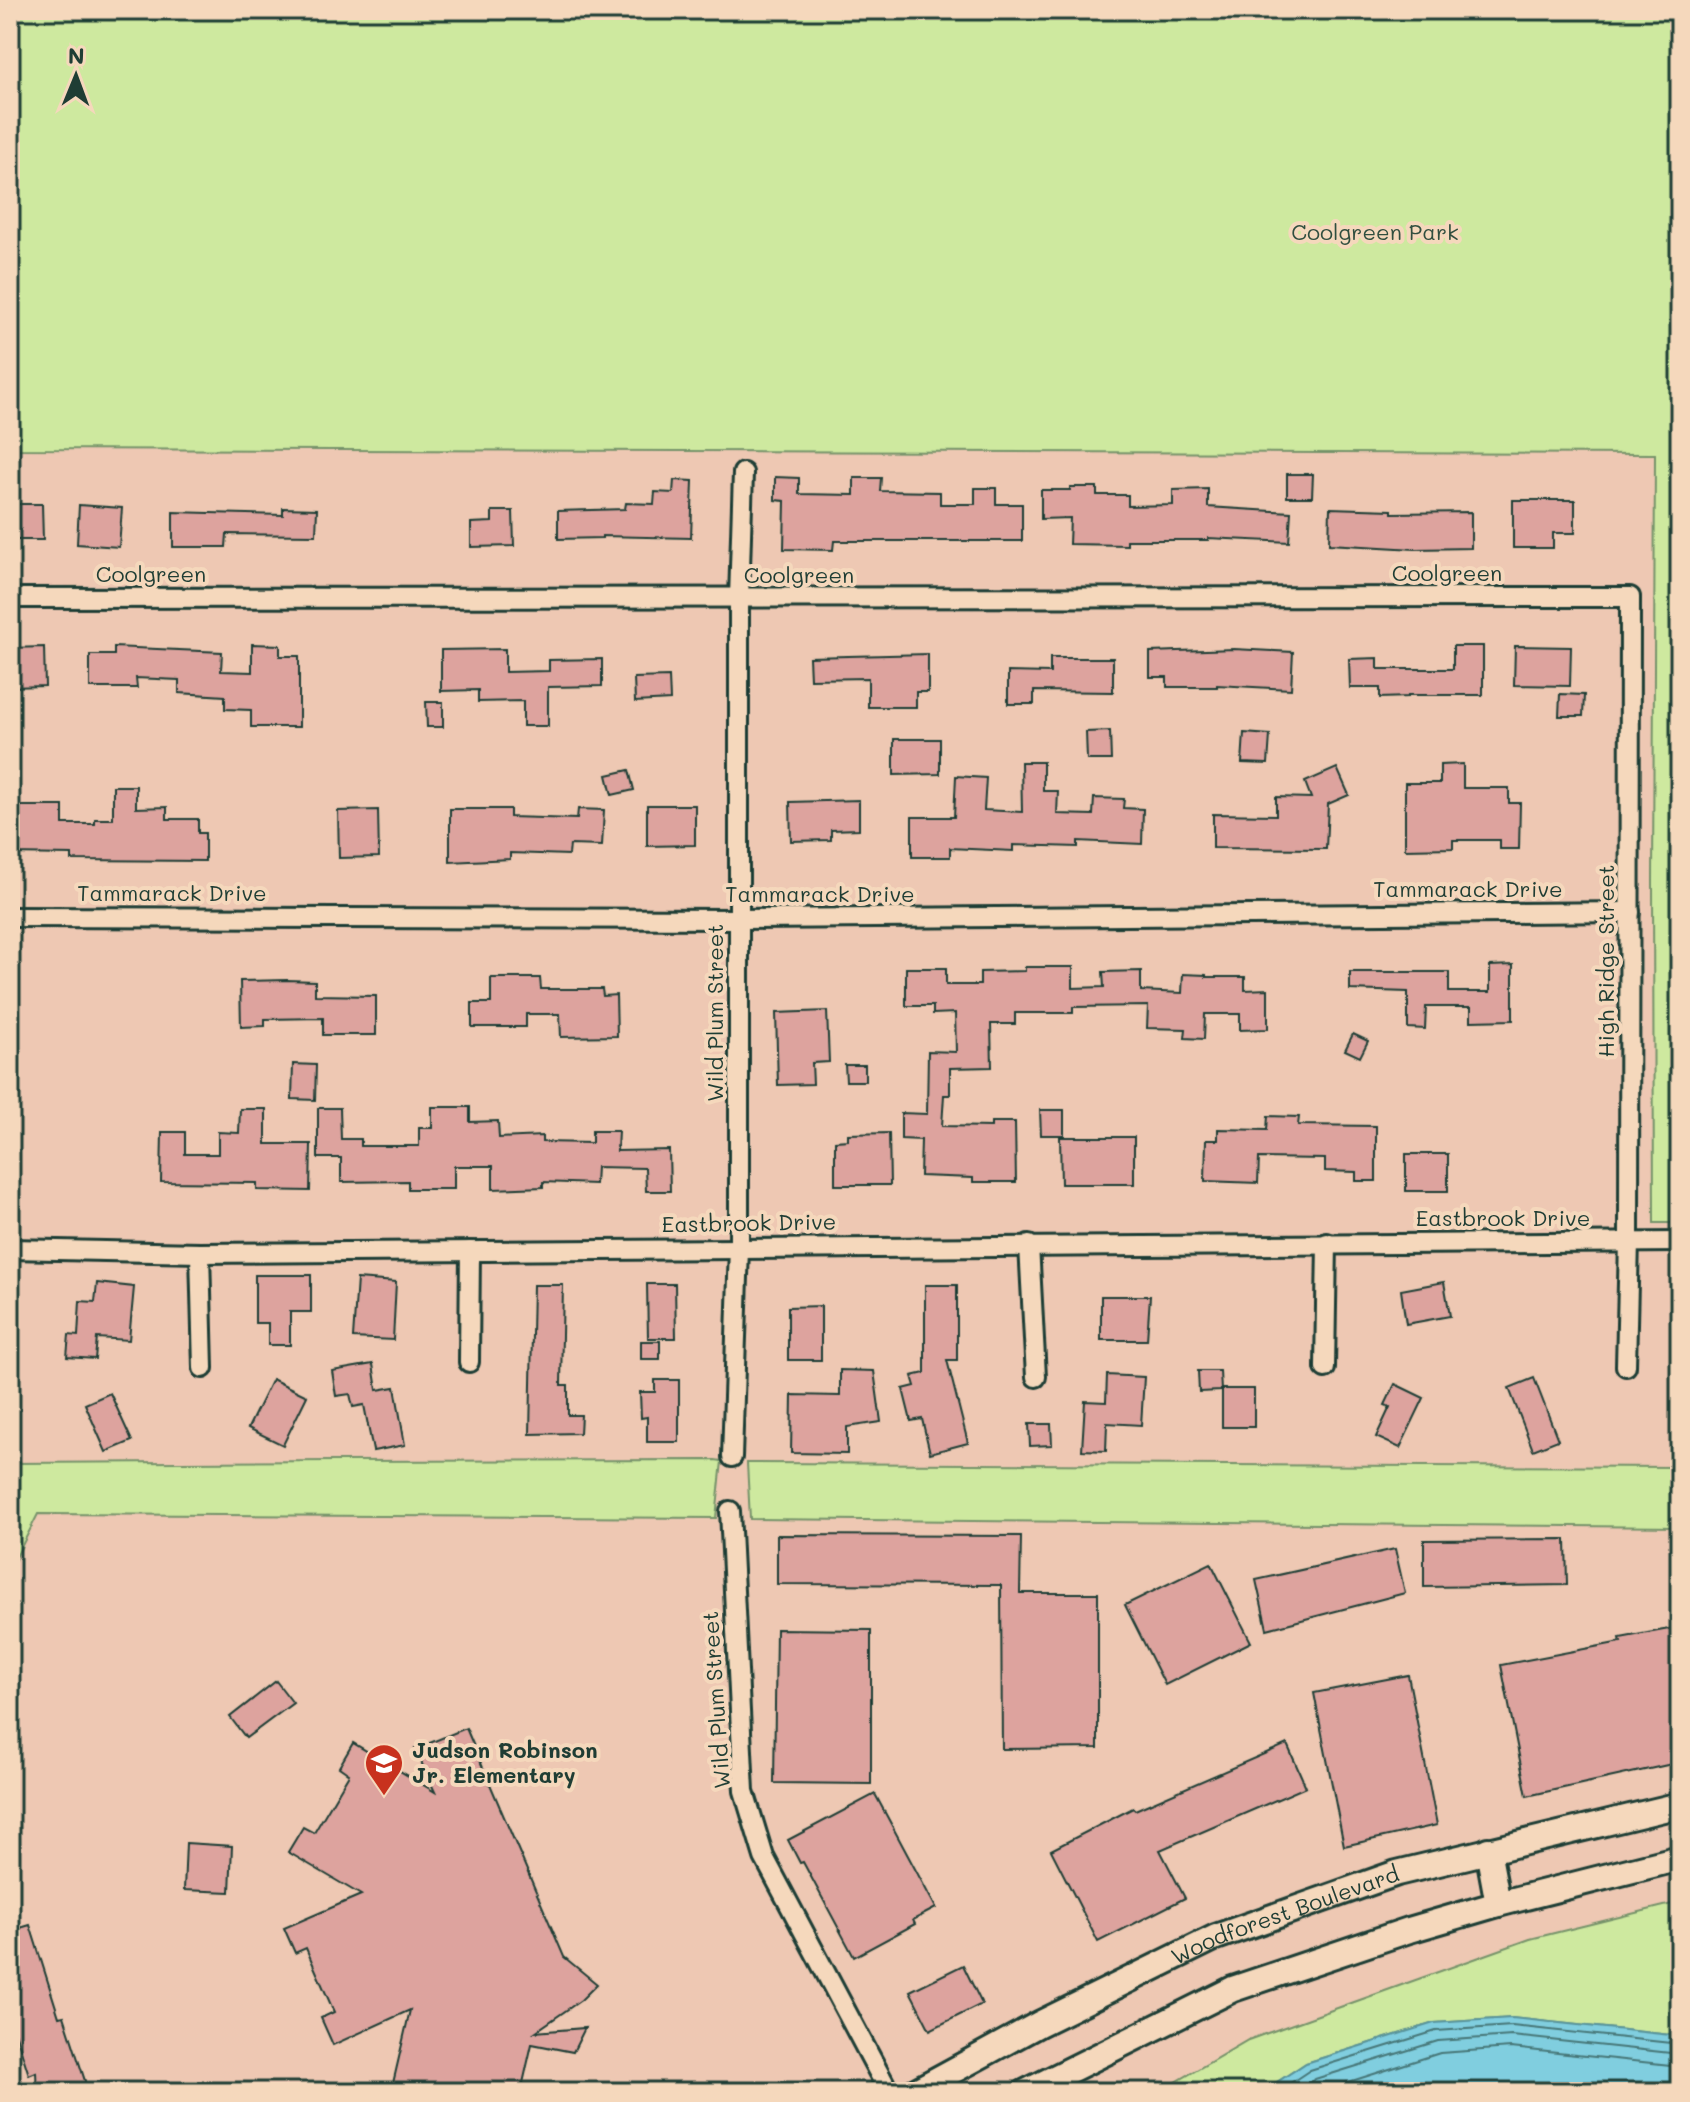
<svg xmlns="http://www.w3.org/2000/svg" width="1690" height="2102" font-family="Mali,sans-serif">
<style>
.green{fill:#cee99f;stroke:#76936a;stroke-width:2}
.water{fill:#80cedf;stroke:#59949b;stroke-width:2}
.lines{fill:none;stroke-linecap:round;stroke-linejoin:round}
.shore{stroke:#467778;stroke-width:2}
.building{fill:#dda39e;stroke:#1f3d34;stroke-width:2}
.street-casing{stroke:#1f3d34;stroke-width:24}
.secondary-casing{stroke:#1f3d34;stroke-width:30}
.street{stroke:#f5d8bc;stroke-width:18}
.secondary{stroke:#f5d8bc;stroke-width:24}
.labels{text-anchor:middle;stroke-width:8;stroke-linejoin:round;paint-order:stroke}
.park-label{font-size:22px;fill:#304e3f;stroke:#f5d8bc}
.street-label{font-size:22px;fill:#1f3d34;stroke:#f5d8bc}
.poi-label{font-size:22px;font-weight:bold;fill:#1f3d34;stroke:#f5d8bc;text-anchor:start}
</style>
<rect width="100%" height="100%" fill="#eec8b3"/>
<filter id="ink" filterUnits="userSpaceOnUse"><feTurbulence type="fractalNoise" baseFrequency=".0125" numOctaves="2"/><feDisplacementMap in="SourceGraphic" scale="16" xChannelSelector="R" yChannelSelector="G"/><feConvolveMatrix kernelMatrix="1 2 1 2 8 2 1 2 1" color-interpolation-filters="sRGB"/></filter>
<g filter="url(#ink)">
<g class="green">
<polygon points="10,10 1680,10 1680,1223 1654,1223 1653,883 1655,454 10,449"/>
<polygon points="337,1461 715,1460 722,1461 716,1518 38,1514 10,1569 10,1463"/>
<polygon points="747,1463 1680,1467 1680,1527 750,1519"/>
<polygon points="1680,1902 1680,2036 1512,2018 1434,2023 1306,2063 1262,2092 1159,2092 1248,2040 1530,1939"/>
</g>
<polygon class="water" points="1512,2018 1680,2036 1680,2092 1262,2092 1306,2063 1434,2023"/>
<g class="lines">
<g class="shore">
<polyline points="1277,2092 1310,2070 1436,2031 1512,2026 1680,2044"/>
<polyline points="1295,2092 1315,2079 1438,2041 1512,2036 1680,2054"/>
<polyline points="1317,2092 1440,2053 1511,2048 1680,2066"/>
</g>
</g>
<g class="building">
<polygon points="1287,474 1313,474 1312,497 1287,497"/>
<polygon points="775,477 799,478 799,494 854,495 854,478 881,478 880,491 940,492 940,504 975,504 975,488 996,488 996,504 1022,504 1022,541 834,541 833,550 784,549 785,501 775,500"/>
<polygon points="674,480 693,481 691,538 602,536 602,538 558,539 558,511 625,509 626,503 654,504 655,492 673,493"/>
<polygon points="1070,487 1097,487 1097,495 1128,495 1128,506 1173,505 1173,490 1208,489 1208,507 1291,512 1289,542 1208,538 1208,540 1127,540 1127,545 1069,544 1070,518 1041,519 1041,490 1070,490"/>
<polygon points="1513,500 1575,500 1575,533 1553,533 1553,548 1513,548"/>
<polygon points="10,504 42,504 43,540 10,540"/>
<polygon points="79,505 122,508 119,547 77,544"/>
<polygon points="283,508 317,509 316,535 227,534 226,547 173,547 173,512 283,515"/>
<polygon points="1330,508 1392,510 1392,513 1471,512 1471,548 1415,549 1329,544"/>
<polygon points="492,511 513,511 514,546 471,547 471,523 492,522"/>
<polygon points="252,644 280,645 280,656 299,656 299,727 251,727 251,710 225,709 225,696 179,693 179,680 136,678 137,688 90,688 90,655 114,655 114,647 222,652 221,671 252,672"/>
<polygon points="1453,646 1483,646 1483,695 1408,695 1408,697 1380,698 1380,688 1350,688 1349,659 1378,658 1378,669 1453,669"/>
<polygon points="1515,646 1571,647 1570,686 1514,685"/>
<polygon points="44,647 45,686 10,687 10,648"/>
<polygon points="505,649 505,672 549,671 549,660 602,659 602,686 548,687 548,726 523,726 523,701 478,702 478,690 441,691 441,650"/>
<polygon points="1234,649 1293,652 1291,689 1217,685 1217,687 1167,687 1167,677 1150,677 1150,652"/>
<polygon points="928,654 928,692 916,692 916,707 868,707 868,678 810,679 809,657"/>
<polygon points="1050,658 1113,658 1113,692 1034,691 1034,704 1008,704 1008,672 1050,673"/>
<polygon points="669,677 670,700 635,702 634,678"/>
<polygon points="1560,694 1584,695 1583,716 1559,716"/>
<polygon points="426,702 443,702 443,727 427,727"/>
<polygon points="1110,731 1111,760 1087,760 1086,732"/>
<polygon points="1244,733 1270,735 1268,764 1242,763"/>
<polygon points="894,739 940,739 940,774 894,775"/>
<polygon points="1021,762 1043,762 1043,791 1058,791 1057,814 1093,815 1094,798 1124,799 1123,808 1143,809 1142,844 1078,841 1078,847 1013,845 1013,851 950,848 950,857 912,857 912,817 954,817 956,776 986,778 984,810 1022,812"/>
<polygon points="1463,764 1463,788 1509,788 1509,803 1520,803 1519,849 1500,849 1500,840 1453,840 1453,848 1405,849 1405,783 1440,783 1440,765"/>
<polygon points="1337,768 1349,795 1328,804 1326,849 1213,848 1213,814 1276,815 1276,797 1311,798 1305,782"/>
<polygon points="629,770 634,790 612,795 607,775"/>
<polygon points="113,786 136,786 136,808 167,807 167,819 198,819 198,833 205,833 205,861 72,860 72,855 10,854 10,806 63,806 63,824 95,824 95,819 113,819"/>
<polygon points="859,800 859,829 831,830 831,840 791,841 790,802"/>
<polygon points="647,805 695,805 695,845 647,846"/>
<polygon points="450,809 510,809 510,817 577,819 578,809 604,810 602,846 570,845 569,855 510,853 510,859 450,862"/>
<polygon points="378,810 379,857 339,858 338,811"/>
<polygon points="1513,965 1513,1020 1471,1021 1471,1007 1426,1007 1425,1029 1408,1028 1408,992 1350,990 1350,972 1449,972 1449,992 1490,992 1490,966"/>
<polygon points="1025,967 1073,967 1073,988 1104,987 1103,972 1141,971 1141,991 1182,993 1183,974 1206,975 1206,977 1245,977 1245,990 1268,989 1268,1029 1240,1030 1240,1014 1205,1014 1204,1039 1185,1038 1186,1029 1147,1028 1148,1006 1073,1007 1073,1013 1015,1013 1015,1024 991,1024 992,1067 950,1068 950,1095 944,1095 942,1126 991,1127 991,1122 1015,1122 1016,1182 973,1182 973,1178 920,1176 921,1140 901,1139 901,1113 927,1114 928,1051 956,1052 955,1013 933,1014 933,1006 906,1006 906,968 946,968 946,985 980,985 980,972 1025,971"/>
<polygon points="491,978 540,978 541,989 602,989 603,996 616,995 617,1036 561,1037 560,1014 526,1014 526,1027 472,1027 472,1003 491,1003"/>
<polygon points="287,980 315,981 315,995 376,996 376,1035 323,1035 323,1018 265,1019 265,1026 241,1027 240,981"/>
<polygon points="827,1011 829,1062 812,1063 813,1084 778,1085 776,1013"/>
<polygon points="1353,1034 1368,1041 1360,1057 1345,1050"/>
<polygon points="293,1064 316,1065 315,1100 292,1099"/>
<polygon points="845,1065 865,1065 865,1081 846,1081"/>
<polygon points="432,1107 470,1107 470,1122 498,1121 499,1138 542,1136 542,1142 592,1143 592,1131 618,1131 617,1151 669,1150 670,1191 646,1191 645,1168 596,1167 595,1184 543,1182 543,1187 493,1189 493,1166 454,1166 454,1189 408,1189 408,1181 341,1182 341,1158 318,1158 318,1108 340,1108 341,1139 361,1139 361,1146 419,1146 419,1128 432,1128"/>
<polygon points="240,1109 266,1109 266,1144 311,1144 310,1191 257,1190 257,1183 161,1182 162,1132 185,1132 185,1154 218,1154 218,1132 239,1133"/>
<polygon points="1040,1110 1064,1110 1064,1135 1041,1135"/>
<polygon points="1268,1116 1299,1117 1298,1125 1376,1126 1376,1181 1356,1181 1356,1172 1325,1171 1325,1159 1259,1158 1258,1183 1205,1181 1206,1140 1218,1140 1218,1129 1267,1130"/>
<polygon points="889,1133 890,1185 835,1185 835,1141 848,1140 848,1134"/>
<polygon points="1060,1137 1134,1137 1134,1184 1061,1184"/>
<rect x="1406" y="1154" width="42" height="37"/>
<polygon points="255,1275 311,1275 311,1312 290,1312 290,1345 268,1345 268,1323 255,1323"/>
<polygon points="357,1279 396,1282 393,1340 353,1338"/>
<polygon points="1444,1282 1450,1316 1406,1324 1401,1290"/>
<polygon points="97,1283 134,1287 129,1340 97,1338 95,1359 67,1357 69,1335 78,1336 80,1301 95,1302"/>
<polygon points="647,1284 675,1284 676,1338 648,1338"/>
<polygon points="533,1285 563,1285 561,1385 568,1385 568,1415 581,1415 580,1433 530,1434"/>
<polygon points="925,1285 957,1285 957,1360 947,1360 968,1443 930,1453 922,1419 911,1421 903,1389 915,1386 912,1376 925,1373"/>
<polygon points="1101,1296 1150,1296 1147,1340 1101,1340"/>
<polygon points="821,1306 821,1360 788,1360 788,1307"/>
<rect x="641" y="1341" width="19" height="18"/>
<polygon points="373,1364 377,1390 395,1387 405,1445 373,1451 364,1405 353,1407 350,1394 336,1396 332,1371"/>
<polygon points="840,1370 874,1371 881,1422 847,1427 847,1454 791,1453 792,1395 840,1396"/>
<polygon points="1198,1371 1220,1371 1221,1391 1199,1392"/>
<polygon points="1107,1375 1144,1377 1141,1425 1107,1423 1106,1451 1082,1450 1085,1401 1106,1402"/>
<polygon points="1534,1378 1558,1440 1533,1450 1509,1388"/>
<polygon points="272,1379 307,1396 283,1445 248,1428"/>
<polygon points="655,1380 679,1380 679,1442 647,1442 647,1417 641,1418 640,1392 655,1392"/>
<polygon points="1395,1384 1424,1398 1400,1448 1376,1437 1390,1407 1385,1405"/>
<rect x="1222" y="1389" width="32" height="38"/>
<polygon points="110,1393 132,1441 106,1452 85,1404"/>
<polygon points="1029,1424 1051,1424 1052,1445 1030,1446"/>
<polygon points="777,1535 1021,1536 1020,1593 1098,1593 1098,1748 1002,1749 1001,1585 777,1584"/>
<polygon points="1566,1539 1567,1585 1424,1587 1424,1540"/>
<polygon points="1395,1549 1405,1593 1267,1629 1256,1580"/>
<polygon points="1211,1563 1251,1642 1165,1685 1125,1605"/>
<polygon points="1680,1627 1680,1759 1671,1761 1672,1764 1527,1796 1501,1665 1621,1642 1620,1638"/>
<polygon points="776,1629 871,1630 871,1784 774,1783"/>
<polygon points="1408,1675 1437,1825 1344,1846 1314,1693"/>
<polygon points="276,1681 293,1703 246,1738 230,1717"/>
<polygon points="466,1728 564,1957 597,1984 581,2000 535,2032 585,2028 573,2052 532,2044 521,2092 391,2092 410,2010 333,2045 321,2018 334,2012 306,1948 295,1953 284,1928 361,1895 288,1852 303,1827 314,1833 349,1774 339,1767 353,1743 435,1792 415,1749"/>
<polygon points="1287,1744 1306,1787 1160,1850 1185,1898 1098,1942 1051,1850 1133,1808 1135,1810"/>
<polygon points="875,1794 936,1908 913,1920 915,1924 854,1957 803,1862 800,1863 788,1840"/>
<polygon points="186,1843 232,1846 230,1892 184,1890"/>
<polygon points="30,1925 59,2017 64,2016 85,2081 85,2092 37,2092 36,2072 29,2075 10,2016 10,1931"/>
<polygon points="963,1965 982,2004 930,2030 910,1991"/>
</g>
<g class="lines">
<g class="street-casing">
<g id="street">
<polyline points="10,598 1630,597 1629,1241 1626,1366"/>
<polyline points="10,917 739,919 1630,912"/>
<polyline points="1029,1245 1036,1377"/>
<polyline points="10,1249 200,1253 1680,1242"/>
<polyline points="200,1253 203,1368"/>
<polyline points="469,1362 470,1251"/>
<polyline points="1325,1368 1327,1243"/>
<polyline points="732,1457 739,1247 739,599 743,473"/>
<polyline points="730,1511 744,1791 764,1857 889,2092"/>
</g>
</g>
<g class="secondary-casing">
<g id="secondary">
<polyline points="1488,1850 1498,1904"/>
<path id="s1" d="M914,2092L1039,2024L1216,1937L1397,1873L1680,1805"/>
<polyline points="1026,2092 1233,1989 1409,1930 1498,1904 1680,1858"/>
</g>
</g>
<use href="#street" class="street"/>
<use href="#secondary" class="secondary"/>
</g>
</g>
<defs>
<g id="school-pin" transform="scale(2)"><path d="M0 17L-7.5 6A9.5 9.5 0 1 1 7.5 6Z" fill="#c8321e" stroke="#f5d8bc"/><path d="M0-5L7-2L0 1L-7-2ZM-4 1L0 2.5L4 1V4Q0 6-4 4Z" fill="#fff"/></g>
</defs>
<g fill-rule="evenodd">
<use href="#school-pin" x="384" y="1763"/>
</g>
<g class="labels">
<g class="park-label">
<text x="1375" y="240">Coolgreen Park</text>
</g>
<g class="street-label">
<text x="1447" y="581">Coolgreen</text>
<text x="151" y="582">Coolgreen</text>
<text x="799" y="583">Coolgreen</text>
<text x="1468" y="897">Tammarack Drive</text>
<text x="172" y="901">Tammarack Drive</text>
<text x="820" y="902">Tammarack Drive</text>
<text transform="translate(1606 961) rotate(-90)" y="8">High Ridge Street</text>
<text transform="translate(715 1013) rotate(-90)" y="8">Wild Plum Street</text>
<text x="1503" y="1226">Eastbrook Drive</text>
<text transform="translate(749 1223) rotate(-1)" y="8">Eastbrook Drive</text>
<text transform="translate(716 1700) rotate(-94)" y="8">Wild Plum Street</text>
<text dy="8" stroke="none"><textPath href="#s1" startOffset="412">Woodforest Boulevard</textPath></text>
</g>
<g class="poi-label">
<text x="412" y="1758">Judson Robinson<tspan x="412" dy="25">Jr. Elementary</tspan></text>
</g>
</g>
<rect width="1690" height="2102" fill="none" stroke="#f5d8bc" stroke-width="40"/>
<rect x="20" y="20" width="1650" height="2062" fill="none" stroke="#1f3d34" stroke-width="3" filter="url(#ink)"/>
<g transform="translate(76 76) rotate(1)" stroke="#f5d8bc" stroke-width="6" paint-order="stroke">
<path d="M0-6L14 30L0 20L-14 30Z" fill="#1f3d34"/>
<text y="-12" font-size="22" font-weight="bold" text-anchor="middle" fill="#1f3d34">N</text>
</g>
</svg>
